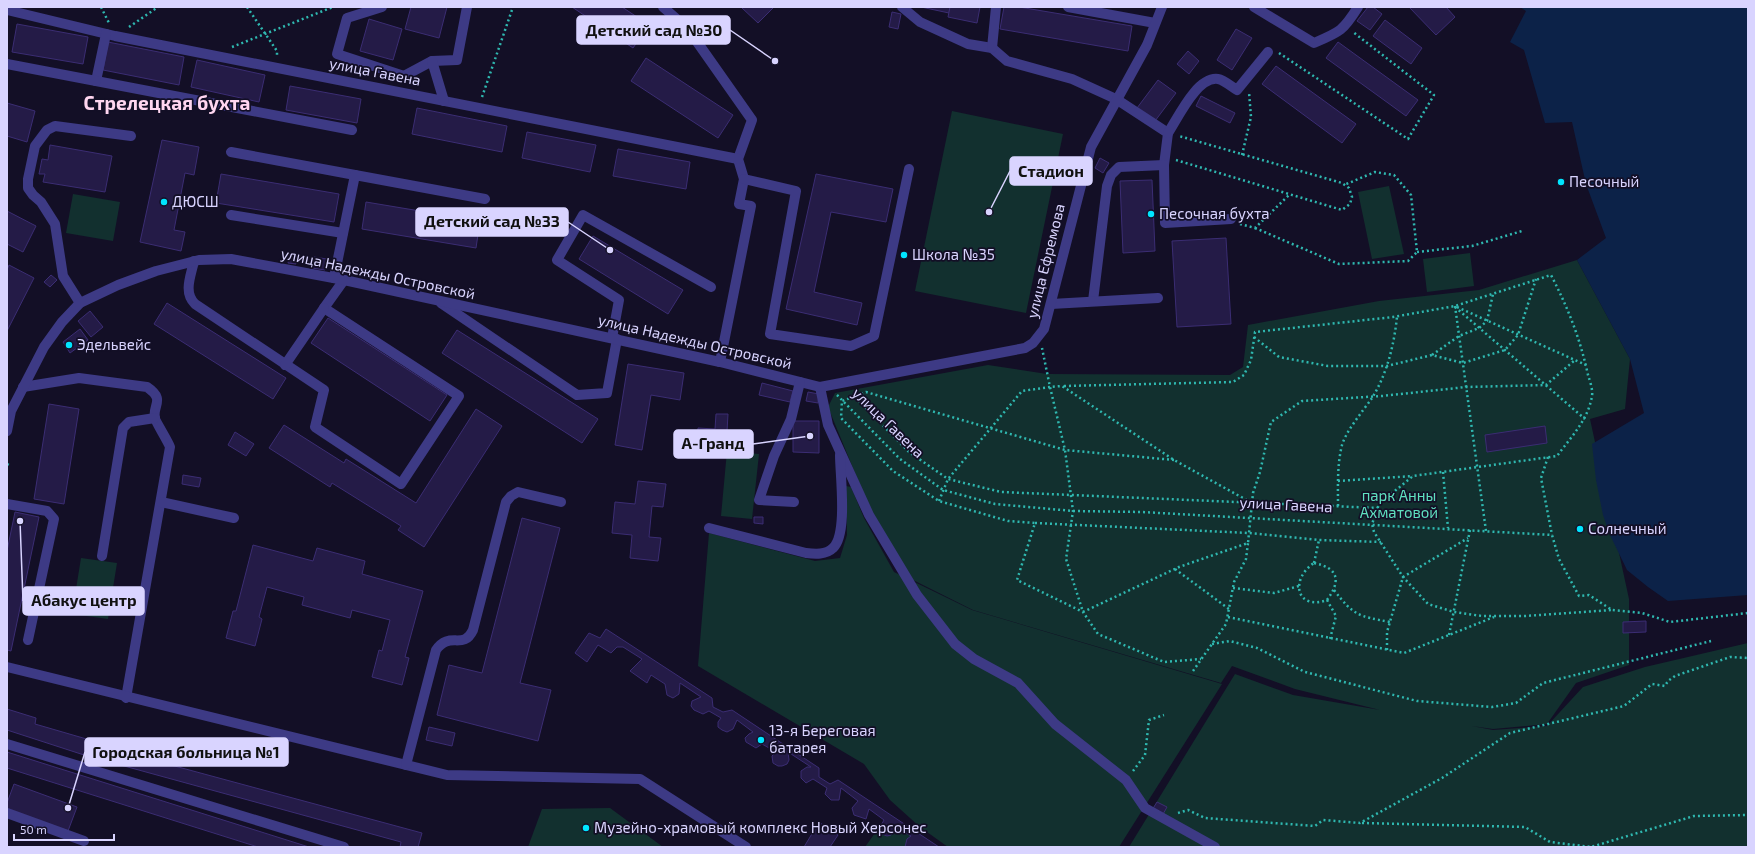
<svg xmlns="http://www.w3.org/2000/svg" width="1755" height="854" font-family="'Exo 2',sans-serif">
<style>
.green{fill:#12302f}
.water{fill:#0c2248}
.building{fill:#241b47;stroke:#3b2d73}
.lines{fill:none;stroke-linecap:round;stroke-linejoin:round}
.path{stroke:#2fb8b0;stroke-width:2.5;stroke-dasharray:2 3;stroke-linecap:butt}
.minor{stroke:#3d3a85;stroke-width:10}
.poi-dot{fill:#00e5ff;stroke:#130f26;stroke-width:1.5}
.labels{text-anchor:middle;stroke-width:3.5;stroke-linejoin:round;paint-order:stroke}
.street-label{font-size:15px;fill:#d9d4ff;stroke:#130f26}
.poi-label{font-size:15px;fill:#d9d4ff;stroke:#130f26;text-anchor:start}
.park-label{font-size:15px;fill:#5fe0c0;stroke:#130f26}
.district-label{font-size:19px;font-weight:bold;fill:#ffd6f0;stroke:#130f26}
.leader{fill:none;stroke:#d9d4ff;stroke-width:1.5}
.callout-dot{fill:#d9d4ff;stroke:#130f26;stroke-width:1.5}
.callout{fill:#d9d4ff;stroke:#d9d4ff;stroke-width:1.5}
.callout-label{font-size:16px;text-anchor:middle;font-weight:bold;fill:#111}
</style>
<rect width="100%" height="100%" fill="#130f26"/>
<g class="green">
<polygon points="952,111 1063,134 1026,313 915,291"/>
<polygon points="1389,186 1404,254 1372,259 1358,192"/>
<polygon points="73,194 120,202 113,241 66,233"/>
<polygon points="1470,253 1474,286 1427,292 1423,259"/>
<polygon points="1577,260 1630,359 1625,409 1590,419 1629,599 1629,665 1576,683 1547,724 1493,729 1472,726 1493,730 1547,726 1583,687 1645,667 1748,643 1748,847 1129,847 1235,674 1293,695 1380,710 1295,689 1232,666 1221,683 973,610 909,578 871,512 828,407 835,393 988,365 1047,374 1230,375 1243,367 1248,325 1379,301 1479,290"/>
<polygon points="727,451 759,454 752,519 721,516"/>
<polygon points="846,486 851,487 864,518 894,572 972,610 1222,684 1119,847 948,847 920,827 890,800 864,764 698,666 709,533 815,561 840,558 847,535"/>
<polygon points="81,558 117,563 108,619 72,614"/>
<polygon points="610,808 663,847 528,847 542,809"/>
<polygon points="880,826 880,832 887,836 894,833 895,827 911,836 907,839 905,847 865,847"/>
</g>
<polygon class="water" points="1520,7 1748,7 1748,595 1668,601 1648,587 1627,570 1610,535 1603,515 1596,480 1592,444 1644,413 1630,359 1577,260 1606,238 1586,184 1572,122 1545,123 1524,50 1510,42 1526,11"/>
<g class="building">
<polygon points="411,7 447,7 439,38 405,29"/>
<polygon points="572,7 622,7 649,25 633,48"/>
<polygon points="741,7 774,7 758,23"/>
<polygon points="921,7 950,7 949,13"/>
<polygon points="950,7 980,7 977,23 948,17"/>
<polygon points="1004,7 1019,7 1132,26 1128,51 1000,29"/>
<polygon points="1368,7 1373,7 1382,14 1370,30 1357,21"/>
<polygon points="1409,7 1446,7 1455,17 1436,35"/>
<polygon points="892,12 901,14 898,29 889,27"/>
<polygon points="369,19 402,29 393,60 360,51"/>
<polygon points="1385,20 1422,48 1411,64 1373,36"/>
<polygon points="17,24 88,37 83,64 12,52"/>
<polygon points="1236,29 1252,38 1232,70 1217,60"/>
<polygon points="108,42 184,57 179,85 103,70"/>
<polygon points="1338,42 1418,100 1406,116 1326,58"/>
<polygon points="1188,51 1199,61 1189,74 1177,64"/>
<polygon points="646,58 733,115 718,138 631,81"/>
<polygon points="197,60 265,75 259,102 191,87"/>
<polygon points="1276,66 1356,124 1342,143 1262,84"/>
<polygon points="1158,80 1176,93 1155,121 1137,108"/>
<polygon points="290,86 361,99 357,123 286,110"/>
<polygon points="1201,96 1235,113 1230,123 1196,106"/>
<polygon points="7,103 35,111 27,142 7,136"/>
<polygon points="417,108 507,126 502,152 412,134"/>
<polygon points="527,132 596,145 590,172 522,158"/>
<polygon points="162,140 199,147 194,175 185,173 174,230 185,232 181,251 140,242"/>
<polygon points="50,145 112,156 105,192 43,182 45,174 39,174 42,159 48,160"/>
<polygon points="618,149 690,162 686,189 613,176"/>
<polygon points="1100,158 1109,163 1103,173 1095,168"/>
<polygon points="221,174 339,194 334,222 216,203"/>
<polygon points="816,174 893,189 886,222 831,212 814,292 862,303 857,325 786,309"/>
<polygon points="1152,180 1155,251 1123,253 1120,181"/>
<polygon points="366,202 480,221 476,248 362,229"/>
<polygon points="7,211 36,226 23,252 7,244"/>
<polygon points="593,236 683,290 668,314 579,259"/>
<polygon points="1226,238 1231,324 1177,327 1172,241"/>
<polygon points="290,254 297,256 296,264 288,263"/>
<polygon points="314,257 327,259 325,270 312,268"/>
<polygon points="9,265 34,278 7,331 7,270"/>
<polygon points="51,275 57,280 50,287 44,282"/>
<polygon points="167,303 286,378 273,399 154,324"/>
<polygon points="90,311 103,327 91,337 78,321"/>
<polygon points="328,318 447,395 430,421 311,343"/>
<polygon points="80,329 88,340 70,353 63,342"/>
<polygon points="457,330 598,419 582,443 442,353"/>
<polygon points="628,364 684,373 680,400 651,395 642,450 615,445"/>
<polygon points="762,383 793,391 790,402 759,395"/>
<polygon points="808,392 819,394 818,403 806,401"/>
<polygon points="49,404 79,409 64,504 34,499"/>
<polygon points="476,409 502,426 424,547 398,530 401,526 332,483 330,487 269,448 284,425 344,463 346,459 416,503"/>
<polygon points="716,414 728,414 726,449 697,447 698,428 715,429"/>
<polygon points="793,421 819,421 819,453 793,452"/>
<polygon points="1545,426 1547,443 1487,452 1485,435"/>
<polygon points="235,432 254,444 246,456 228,445"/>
<polygon points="183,475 201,478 199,487 182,484"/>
<polygon points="638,481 666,484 663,507 652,506 649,537 661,538 658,561 630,558 632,535 612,533 615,502 635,504"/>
<polygon points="15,512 39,517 11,651 7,650 7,551"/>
<polygon points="754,517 763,517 763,524 754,523"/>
<polygon points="522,518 560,528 520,683 551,690 538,741 437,715 449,665 482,673"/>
<polygon points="253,545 313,561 317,548 365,561 362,574 423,591 405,657 409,658 402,685 372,677 379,650 382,651 390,620 352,610 350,618 302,605 304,597 267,587 259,617 262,619 255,646 226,638 233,611 236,611"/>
<polygon points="1646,621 1646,632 1623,633 1623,622"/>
<polygon points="606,629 712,698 713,707 723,712 732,710 819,768 819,777 830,784 838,780 939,847 905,847 907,839 911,836 895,827 896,830 891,835 887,836 882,834 879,829 884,820 869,809 866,819 854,815 852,808 858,801 841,788 839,800 831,800 825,794 827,788 813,779 806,783 801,778 801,771 807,767 811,767 788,752 789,760 787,764 782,766 778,766 773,763 772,756 776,752 762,744 756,748 746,742 745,738 749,734 753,732 737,720 733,729 727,732 722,730 718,727 718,722 721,718 709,711 703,714 694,710 691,706 692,701 701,697 680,683 679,694 673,698 667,695 665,684 651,675 647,683 630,671 642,659 623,647 617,647 611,653 598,645 587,662 575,653 589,633 600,638"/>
<polygon points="7,709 36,718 35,724 90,740 97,745 422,833 418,847 400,847 401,842 84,755 7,730"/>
<polygon points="429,727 455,733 452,746 426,740"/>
<polygon points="7,752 309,847 258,847 7,768"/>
<polygon points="14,784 77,807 68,831 7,809 7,803"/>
<polygon points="1157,802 1167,807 1162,816 1152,810"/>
<polygon points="819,822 838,835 830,847 804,847"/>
</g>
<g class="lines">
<g class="path">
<polyline points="101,7 109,23"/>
<polyline points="247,7 277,51 277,57"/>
<polyline points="129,27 158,7"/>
<polyline points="232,47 333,7"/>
<polyline points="1279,53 1408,139 1434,95 1353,32"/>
<polyline points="482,97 513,7"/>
<polyline points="1242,155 1251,117 1249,92"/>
<polyline points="1176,160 1342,210 1350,204 1352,197 1349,188 1342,183 1179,136"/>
<polyline points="1240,224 1255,228 1289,195"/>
<polyline points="1255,228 1339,264 1408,261 1417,252 1411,195 1394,175 1375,172 1344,185"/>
<polyline points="1417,252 1472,246 1522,231"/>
<polyline points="1455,306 1486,531"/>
<polyline points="1455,307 1585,419"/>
<polyline points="1457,307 1586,365"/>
<polyline points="1254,337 1279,357 1328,366 1387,366 1432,355 1463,363 1505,350 1518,335 1536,279"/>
<polyline points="1432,355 1459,336 1479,328 1487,321 1493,294"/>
<path d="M1064,386L1233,382L1244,375L1251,360L1255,332L1393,317L1455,306L1551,275C1568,308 1580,338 1588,375C1590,381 1593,390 1592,396C1588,420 1571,437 1557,456L1413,476L1379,504L1372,524L1374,532L1403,577L1428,604L1454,612L1482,616H1525L1612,610"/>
<polyline points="837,395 900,459 943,490 995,504 1073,511 1142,512 1552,535 1559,559 1579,596 1589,595 1612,610 1642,613 1670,622 1748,613"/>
<polyline points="855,397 909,452 948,479 1001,492 1378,508"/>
<polyline points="1548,457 1541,478 1552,535"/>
<polyline points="1174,460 1065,450 1073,511 1066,559 1083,612 1179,567 1248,543 1252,503 1174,460 1062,386 1050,387 1065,450 866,392 842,401 841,418 893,471 939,501 1008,521 1035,523 1017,580 1083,612 1098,634 1164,662 1201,659"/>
<polyline points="7,464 9,465"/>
<polyline points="1443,472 1448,528"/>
<polyline points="1338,481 1413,476"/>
<polyline points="939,501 948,479 1022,391 1050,387 1042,348"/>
<polyline points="1252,503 1253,493 1260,472 1271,422 1302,401 1382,396 1466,387 1546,385 1575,360"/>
<path d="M1338,506C1338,486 1337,465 1342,445C1346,431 1363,411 1372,398C1387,374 1394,345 1397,317"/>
<polyline points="1035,523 1249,533 1319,540 1381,542"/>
<path d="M1314,563C1339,568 1341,581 1327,600C1297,611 1289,580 1314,563Z"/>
<polyline points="1314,563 1319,540"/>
<polyline points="1175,569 1229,609"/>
<polyline points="1233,588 1274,593 1299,586"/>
<path d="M1334,590C1354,616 1358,616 1390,622"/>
<polyline points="1327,600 1336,616 1330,639"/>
<polyline points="1228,617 1404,653 1494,617"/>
<polyline points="1449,635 1470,530"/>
<polyline points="1212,644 1230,641 1257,648 1305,672 1417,701 1492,707 1516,703 1543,683 1711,641"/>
<polyline points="1387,650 1387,632 1403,577 1468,538"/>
<polyline points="1193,671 1226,624 1234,582 1246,559 1248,543"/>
<polyline points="1133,771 1145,755 1149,720 1164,715"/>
<polyline points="1178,813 1188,810 1205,818 1315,826 1323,820 1360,823 1442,778 1510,733 1624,706 1652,684 1665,686 1668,681 1675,676 1730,657 1748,658"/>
<polyline points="1362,823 1525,827 1550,842 1591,847 1694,816 1748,815"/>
</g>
<g class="minor">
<polyline points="382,7 347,18 337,54 404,76 432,61 457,60 467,7"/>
<polyline points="663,7 688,29 752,120 738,159 744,179 739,204 751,206 720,362"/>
<polyline points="902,7 920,22 968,44 992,48 1007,61 1072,79 1116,99 1168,133 1164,165"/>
<polyline points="1068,7 1155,23"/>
<path d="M1254,7L1314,43C1340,32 1343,31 1358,7"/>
<polyline points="7,10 115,36 738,159"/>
<polyline points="106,34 96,81 352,130"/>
<polyline points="992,48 996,7"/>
<polyline points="432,61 444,101"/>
<polyline points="7,64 96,81"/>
<path d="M1168,133C1178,118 1197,76 1218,79C1224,80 1232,87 1237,90L1268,52"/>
<polyline points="231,152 355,175"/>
<polyline points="744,179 796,191 770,334 851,346 874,336 909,169"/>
<polyline points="231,215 343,233"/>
<path d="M194,261C191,276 183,292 195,304L324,390L315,427L401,484L459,396L324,308L344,280"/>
<polyline points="334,278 355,175 485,199"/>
<polyline points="1093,301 1107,186 1111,175 1119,167 1164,165 1165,223 1231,219"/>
<polyline points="80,303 63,276 55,224 41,202 33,195 28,188 28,179 35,146 47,130 55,126 131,136"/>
<polyline points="441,303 577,395 607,393 617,339"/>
<polyline points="1051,304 1158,298"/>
<polyline points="612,338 619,300 557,260 583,215 711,287"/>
<polyline points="285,365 324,308"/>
<path d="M23,387L79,378L147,387C166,400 152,405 155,418C155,421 168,441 170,447L126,698"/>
<polyline points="820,387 828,425 869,515 917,595 955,644 974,659 1018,683 1055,724 1126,780 1145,808 1215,847"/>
<polyline points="7,431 11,411 44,347 62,322 80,303 118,285 156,271 199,260 231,259 344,280 720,362 820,387 1025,348 1033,343 1044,329 1091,147 1147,45 1162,7"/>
<polyline points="161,502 234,518"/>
<polyline points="794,502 759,500 774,456 791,419 800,382"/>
<polyline points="7,504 47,511 54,519 28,640"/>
<path d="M709,528L806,553C815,554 826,555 833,548C848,534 840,475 840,455"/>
<polyline points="102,556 123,428 129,422 155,418"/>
<polyline points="7,667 447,775 640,779 746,847"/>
<polyline points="7,744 344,847"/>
<path d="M406,765L436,650C450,630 463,651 473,630L506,502L511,496L518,492L561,502"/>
<polyline points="7,813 84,841"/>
</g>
</g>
<g class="poi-dot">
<circle cx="1561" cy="182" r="4"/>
<circle cx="164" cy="202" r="4"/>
<circle cx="1151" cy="214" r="4"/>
<circle cx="904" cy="255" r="4"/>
<circle cx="69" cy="345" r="4"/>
<circle cx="1580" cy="529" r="4"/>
<circle cx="761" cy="740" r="4"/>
<circle cx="586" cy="828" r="4"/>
</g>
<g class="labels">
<g class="street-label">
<text transform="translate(375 72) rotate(11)" y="5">улица Гавена</text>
<text transform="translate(1046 261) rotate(-76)" y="5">улица Ефремова</text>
<text transform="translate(378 274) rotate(12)" y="5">улица Надежды Островской</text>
<text transform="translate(695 342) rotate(13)" y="5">улица Надежды Островской</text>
<text transform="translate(888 423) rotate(44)" y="5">улица Гавена</text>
<text transform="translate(1286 505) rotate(3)" y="5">улица Гавена</text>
</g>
<g class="poi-label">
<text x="1569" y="187">Песочный</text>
<text x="172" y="207">ДЮСШ</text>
<text x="1159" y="219">Песочная бухта</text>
<text x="912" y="260">Школа №35</text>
<text x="77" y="350">Эдельвейс</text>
<text x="1588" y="534">Солнечный</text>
<text x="769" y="736">13-я Береговая<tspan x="769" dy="17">батарея</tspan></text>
<text x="594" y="833">Музейно-храмовый комплекс Новый Херсонес</text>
</g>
<g class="park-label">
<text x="1399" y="501">парк Анны<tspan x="1399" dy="17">Ахматовой</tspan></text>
</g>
<g class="district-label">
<text x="167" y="110">Стрелецкая бухта</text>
</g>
</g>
<path class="leader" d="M775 61L730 30M989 212L1010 171M610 250L568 222M810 436L753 444M20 521L23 601M68 808L85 752"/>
<g class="callout-dot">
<circle cx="775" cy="61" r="4"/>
<circle cx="989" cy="212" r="4"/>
<circle cx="610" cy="250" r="4"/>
<circle cx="810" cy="436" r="4"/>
<circle cx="20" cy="521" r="4"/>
<circle cx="68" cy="808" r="4"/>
</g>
<g class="callout">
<rect x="577" y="16" width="153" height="28" rx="4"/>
<rect x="1010" y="157" width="82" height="28" rx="4"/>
<rect x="416" y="208" width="152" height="28" rx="4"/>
<rect x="674" y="430" width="79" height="28" rx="4"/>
<rect x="23" y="587" width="121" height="28" rx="4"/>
<rect x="85" y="738" width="203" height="28" rx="4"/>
</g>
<g class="callout-label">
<text x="654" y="36">Детский сад №30</text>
<text x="1051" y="177">Стадион</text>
<text x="492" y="227">Детский сад №33</text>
<text x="713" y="449">А-Гранд</text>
<text x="84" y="606">Абакус центр</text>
<text x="186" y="758">Городская больница №1</text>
</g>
<rect width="1755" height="854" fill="none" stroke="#d9d4ff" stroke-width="16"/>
<path d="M14 834v6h100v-6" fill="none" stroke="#d9d4ff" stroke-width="2"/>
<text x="20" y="834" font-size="12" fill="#d9d4ff" stroke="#130f26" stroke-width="3" paint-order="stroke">50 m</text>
</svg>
